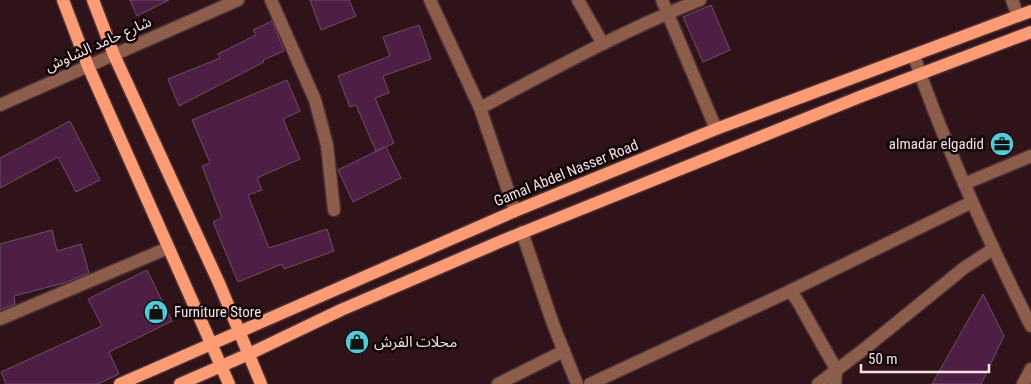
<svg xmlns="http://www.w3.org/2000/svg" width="1031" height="384" font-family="'Roboto Condensed','Noto Sans Arabic',sans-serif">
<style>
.building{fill:#4f1e44;stroke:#6b5064}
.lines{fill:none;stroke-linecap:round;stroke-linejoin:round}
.minor-casing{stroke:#4c3035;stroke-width:15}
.major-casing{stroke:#4c3035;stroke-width:15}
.minor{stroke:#8c5d4b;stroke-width:12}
.major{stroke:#fd9b75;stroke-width:12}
.labels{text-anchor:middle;stroke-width:5;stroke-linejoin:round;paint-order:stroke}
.street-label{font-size:15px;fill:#f6e1e4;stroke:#100506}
.poi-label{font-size:15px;fill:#f6e1e4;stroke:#100506;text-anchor:start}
</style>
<rect width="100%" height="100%" fill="#301319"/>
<g class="building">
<polygon points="130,0 169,0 137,16"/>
<polygon points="310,0 349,0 356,16 321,30"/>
<polygon points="711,5 730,50 703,62 683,17"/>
<polygon points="272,21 284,51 263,60 264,62 179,106 168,79 220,58 218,54 256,35 253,30"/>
<polygon points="419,25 431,59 383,76 389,93 375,98 394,143 386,147 401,178 353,202 338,170 385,147 376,151 356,105 350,107 338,76 390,56 383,37"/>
<polygon points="287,80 300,111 283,119 300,159 257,178 262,190 248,195 269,248 327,229 334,251 284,269 282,264 238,282 213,222 222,218 202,166 210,163 192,120"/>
<polygon points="70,121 100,180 76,192 58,157 0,188 0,158"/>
<polygon points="52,230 57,251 81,244 89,273 64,283 14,296 15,304 0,310 0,244"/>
<polygon points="147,270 172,321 109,352 119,374 98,384 6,384 1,372 102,326 88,299"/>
<polygon points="983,294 1004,336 981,384 932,384"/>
</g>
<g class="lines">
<g class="minor-casing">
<g id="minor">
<polyline points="271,0 315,100 327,145 334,210"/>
<polyline points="430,0 480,108 515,211"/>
<polyline points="578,0 603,44"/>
<polyline points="662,0 716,129"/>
<polyline points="1012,0 1018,16"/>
<path d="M914,56C946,149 987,238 1031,326"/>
<polyline points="0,105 238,0"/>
<path d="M480,108C552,70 624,30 700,0"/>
<polyline points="964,184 1031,156"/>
<polyline points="522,232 553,324 577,384"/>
<polyline points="790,291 972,202"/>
<polyline points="0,319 168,248"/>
<polyline points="498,384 564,351"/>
<polyline points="590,384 790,291 797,300 836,369 835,384"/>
<polyline points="818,384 863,350 964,268 993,249"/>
<polyline points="1023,384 1031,369"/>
</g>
</g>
<g class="major-casing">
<g id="major">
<polyline points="63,0 88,66 229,384"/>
<polyline points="93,0 114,55 219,283 261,384"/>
<polyline points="120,384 515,211 716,129 1031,11"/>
<polyline points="180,384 249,354 341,310 504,240 862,96 1031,32"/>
</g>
</g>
<use href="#minor" class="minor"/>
<use href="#major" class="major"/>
</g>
<defs>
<g id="office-disc" transform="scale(1.25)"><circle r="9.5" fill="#52cbd9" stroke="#100506"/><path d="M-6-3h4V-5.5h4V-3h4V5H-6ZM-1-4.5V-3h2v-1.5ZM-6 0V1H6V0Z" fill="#111"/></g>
<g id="shop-disc" transform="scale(1.25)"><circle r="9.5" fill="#52cbd9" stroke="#100506"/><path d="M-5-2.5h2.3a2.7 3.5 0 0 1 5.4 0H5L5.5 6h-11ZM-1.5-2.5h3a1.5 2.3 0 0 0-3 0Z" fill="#111"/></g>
</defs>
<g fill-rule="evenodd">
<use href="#office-disc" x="1002" y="144"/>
<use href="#shop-disc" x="156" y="312"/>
<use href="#shop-disc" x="357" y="342"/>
</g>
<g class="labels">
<g class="street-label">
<text transform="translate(98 44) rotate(-24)" y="5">شارع حامد الشاوش</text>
<text transform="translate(566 173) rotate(-22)" y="5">Gamal Abdel Nasser Road</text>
</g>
<g class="poi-label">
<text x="984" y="149" text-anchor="end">almadar elgadid</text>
<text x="174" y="317">Furniture Store</text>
<text x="374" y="347">محلات الفرش</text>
</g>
</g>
<path d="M861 364v8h128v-8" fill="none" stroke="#f6e1e4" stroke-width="2.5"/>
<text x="868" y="364" font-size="15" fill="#f6e1e4" stroke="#100506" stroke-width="4" paint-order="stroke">50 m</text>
</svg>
